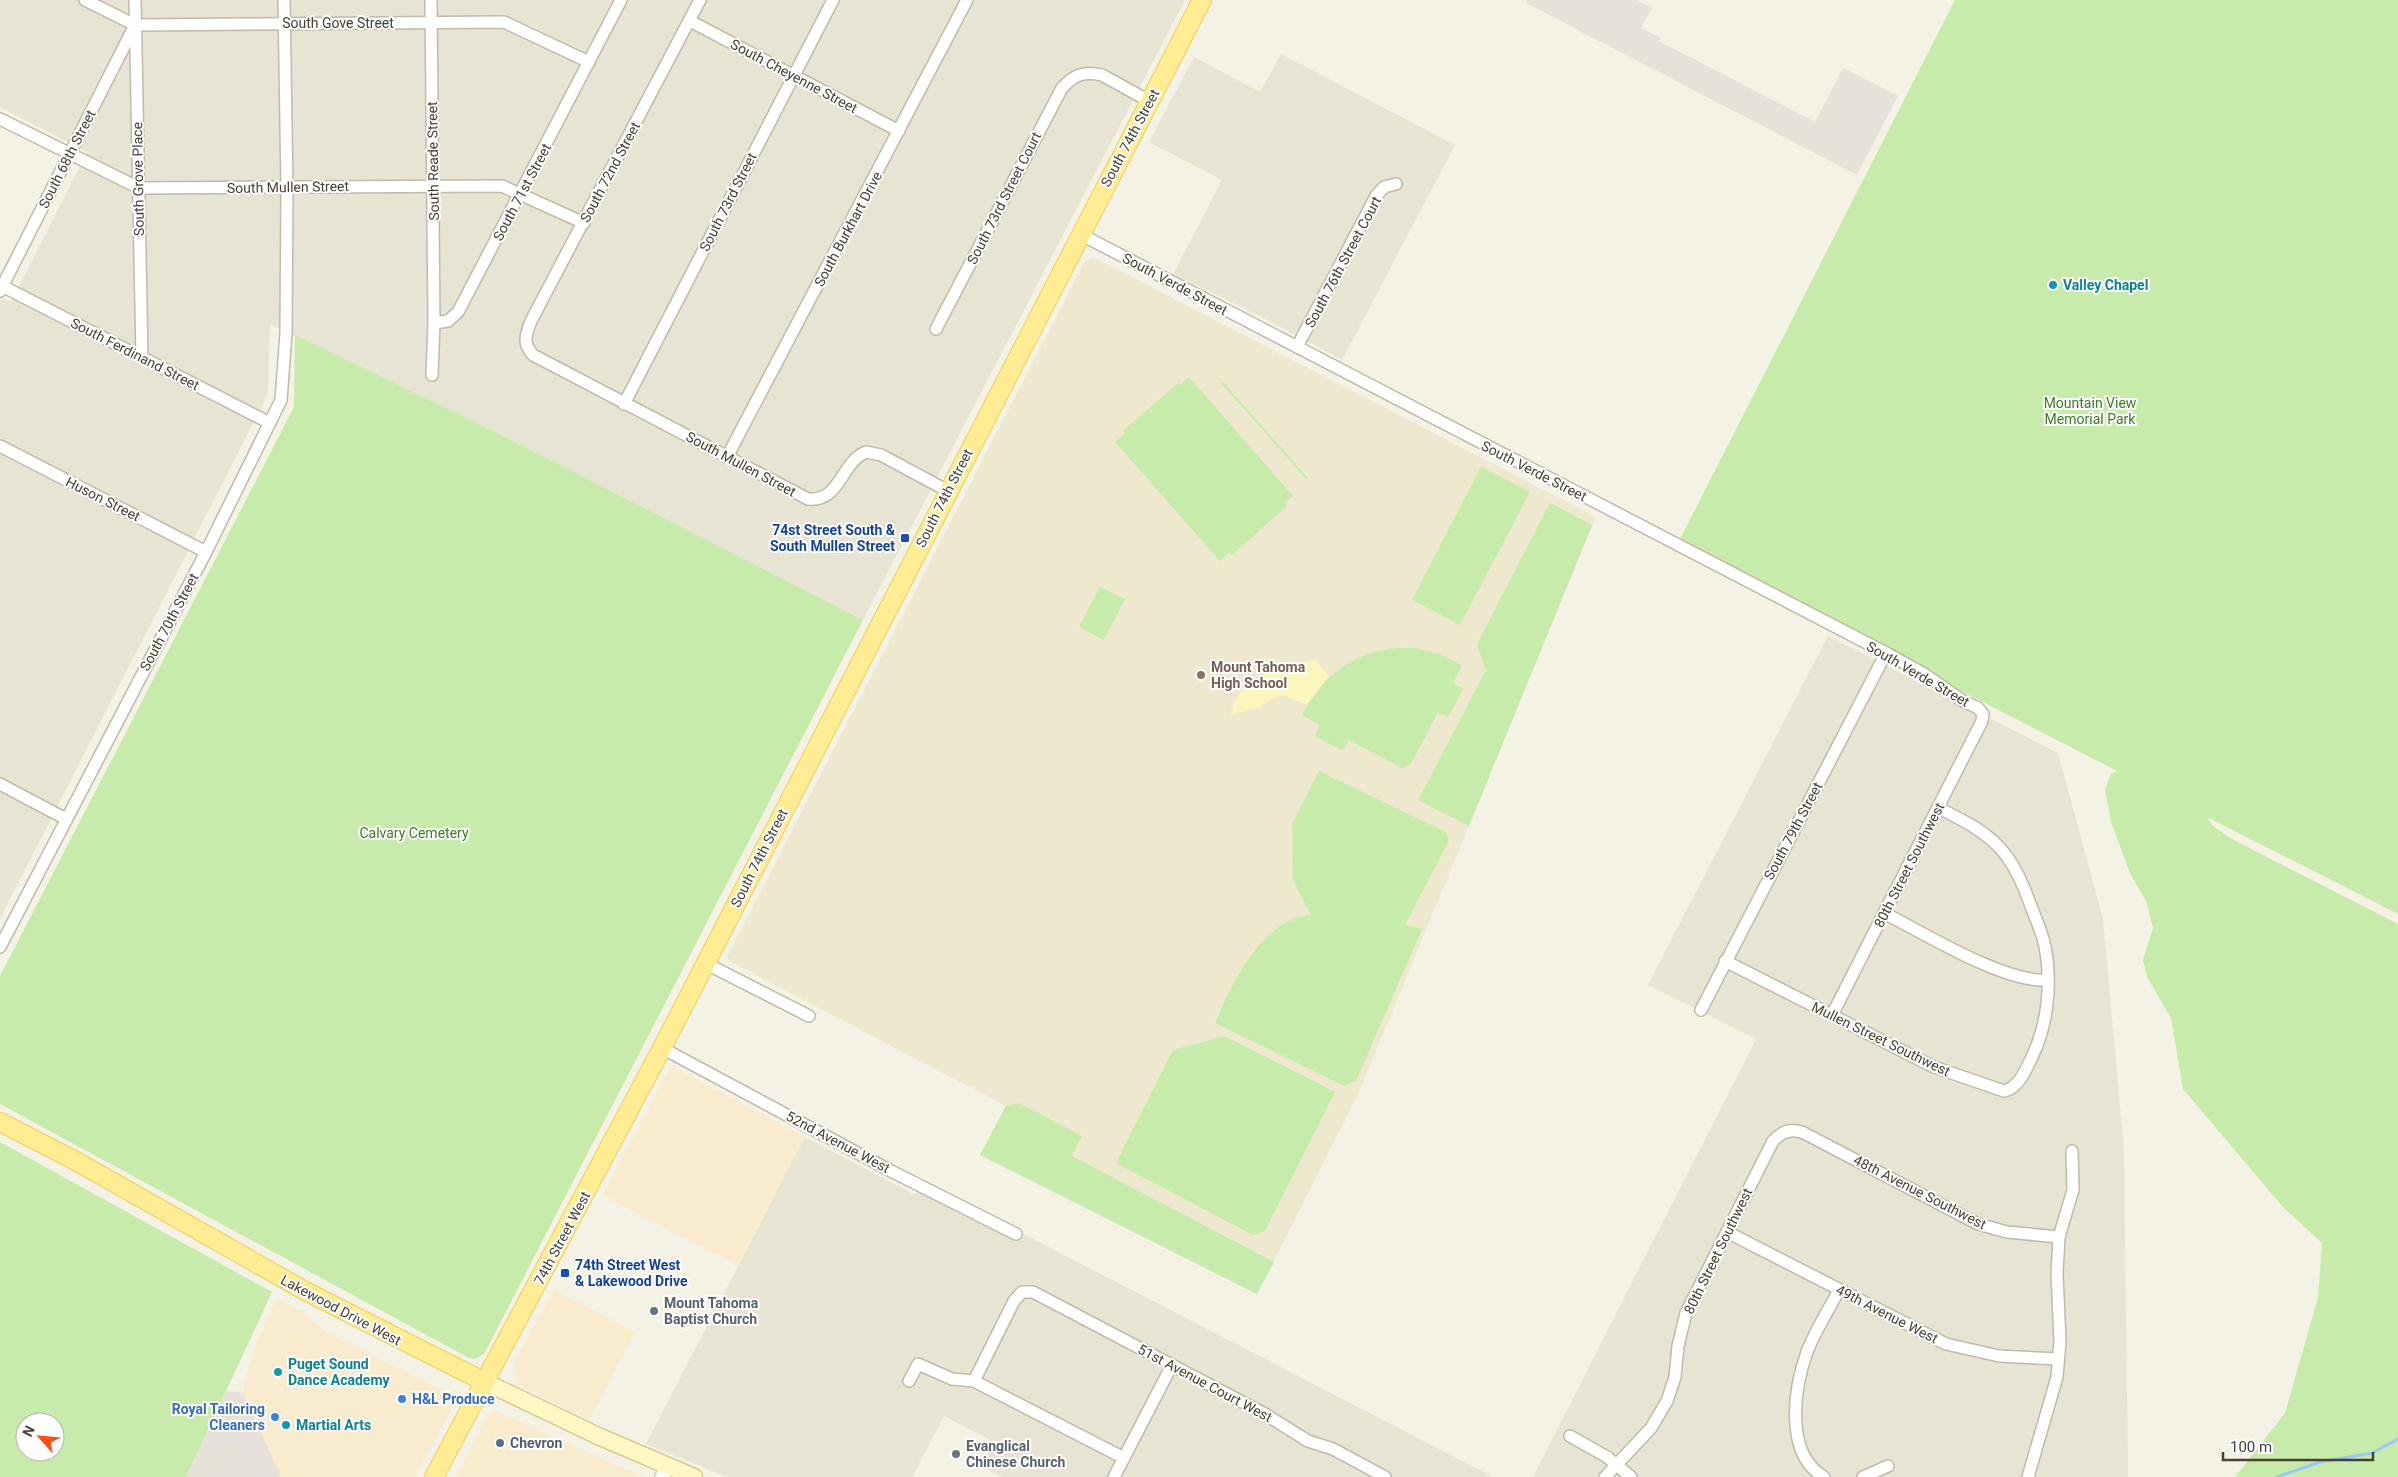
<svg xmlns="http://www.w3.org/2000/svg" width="2398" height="1477" font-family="Roboto,sans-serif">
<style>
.residential{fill:#e8e4d3}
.commercial{fill:#f8ebce}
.industrial{fill:#e6e2da}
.education{fill:#eee8ce}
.green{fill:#c7ebab;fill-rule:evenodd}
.sand{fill:#fbf5be}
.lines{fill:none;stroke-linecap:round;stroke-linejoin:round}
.stream{stroke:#9dc8f5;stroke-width:3}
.minor-casing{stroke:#c0baa7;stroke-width:14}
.tertiary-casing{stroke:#c0baa7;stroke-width:16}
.secondary-casing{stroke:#d7cc91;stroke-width:19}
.primary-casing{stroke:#ecd05b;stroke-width:20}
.minor{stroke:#fff;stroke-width:11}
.tertiary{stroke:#fff;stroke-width:14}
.secondary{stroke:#fff7c4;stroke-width:16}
.primary{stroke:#ffec93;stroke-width:18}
.culture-dot{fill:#0f9aa8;stroke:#fff;stroke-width:2}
.transit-dot{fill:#1a4fb4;stroke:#fff;stroke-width:2}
.education-dot{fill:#8d6e63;stroke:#fff;stroke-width:2}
.worship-dot{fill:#6b7280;stroke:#fff;stroke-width:2}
.shop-dot{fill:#3f7fe0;stroke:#fff;stroke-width:2}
.service-dot{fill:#5c6f8a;stroke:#fff;stroke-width:2}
.labels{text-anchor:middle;stroke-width:4;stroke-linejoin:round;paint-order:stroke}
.street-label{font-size:14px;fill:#474234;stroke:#fff}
.culture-label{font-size:14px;font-weight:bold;fill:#0d838f;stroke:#fff;text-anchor:start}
.park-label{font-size:14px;fill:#3c7d23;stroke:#fff}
.transit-label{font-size:14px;font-weight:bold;fill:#164399;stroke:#fff;text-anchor:end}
.education-label{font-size:14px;font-weight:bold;fill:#785e54;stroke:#fff;text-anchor:start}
.worship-label{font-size:14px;font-weight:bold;fill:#5b616d;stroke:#fff;text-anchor:start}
.shop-label{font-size:14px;font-weight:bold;fill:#366cbe;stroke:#fff;text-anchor:start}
.service-label{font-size:14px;font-weight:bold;fill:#4e5e75;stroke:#fff;text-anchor:start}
</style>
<rect width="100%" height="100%" fill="#f4f1e5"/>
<g class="residential">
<polygon points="0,0 1185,0 863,620 270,324 268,394 0,919 0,297 11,302 87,152 0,107"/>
<polygon points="1281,54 1455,145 1342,360 1254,313 1173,274 1222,180 1149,142 1194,57 1260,92"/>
<polygon points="1828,636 2058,753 2103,919 2124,1150 2128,1477 1533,1477 1756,1039 1648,985"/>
<polygon points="805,1137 915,1195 923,1182 1493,1477 1002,1477 982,1466 994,1442 944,1416 912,1477 727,1477 646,1444"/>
</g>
<g class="commercial">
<polygon points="671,1066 805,1137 738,1266 603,1195"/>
<polygon points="554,1290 635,1332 589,1420 517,1385 515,1362"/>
<polygon points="278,1298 301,1310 327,1333 451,1394 453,1406 415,1477 281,1477 243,1393 244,1384 258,1339"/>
<polygon points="496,1411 603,1459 645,1477 456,1477 488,1415"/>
</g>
<g class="industrial">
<polygon points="1527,0 1637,0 1652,8 1641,28 1661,38 1659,41 1815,122 1843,68 1898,96 1857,175 1526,3"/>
<polygon points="227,1390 243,1393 281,1477 186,1477"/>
</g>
<polygon class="education" points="1093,257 1596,517 1358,1095 1257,1294 980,1155 1006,1106 729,961 727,957 1085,261"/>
<g class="green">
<polygon points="1955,0 2398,0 2398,914 2207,817 2213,826 2230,838 2398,924 2398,1477 2235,1477 2285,1413 2318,1298 2322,1243 2283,1207 2183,1089 2171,1018 2147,977 2143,960 2153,928 2147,903 2130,873 2111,822 2105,789 2111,774 2117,771 1677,545"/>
<polygon points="295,335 499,434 863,620 484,1354 475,1359 469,1358 0,1104 0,976 294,407"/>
<polygon points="1189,377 1293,496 1285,503 1287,506 1232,555 1229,552 1220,561 1115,442 1125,434 1123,431 1178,383 1180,385"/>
<polygon points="1223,382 1308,478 1306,479 1221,383"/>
<polygon points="1481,467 1530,492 1460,625 1412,600"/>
<polygon points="1550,503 1592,525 1469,826 1418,800 1486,670 1477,644"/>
<polygon points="1100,587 1125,599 1104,640 1079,627"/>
<path d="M1414,648L1440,654L1462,665L1453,683L1463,689L1448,717L1438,712L1411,764L1402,768L1349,740L1343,751L1315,736L1320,725L1302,715C1324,671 1364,645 1414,648Z"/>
<path d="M1319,771L1446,832L1449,841L1405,925L1422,929L1356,1081L1344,1086L1215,1023C1232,984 1262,918 1311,915L1293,880L1292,824Z"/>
<polygon points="1225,1036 1335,1092 1265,1231 1253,1235 1116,1163 1173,1050"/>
<polygon points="1019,1103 1082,1136 1072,1156 1274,1262 1257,1294 980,1155 1006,1106"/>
<path d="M0,1142L272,1292L186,1477H0ZM25,1422H55V1452H25Z"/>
</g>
<path class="sand" d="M1315,660L1329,676L1307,705L1283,695L1272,699L1260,708L1230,715C1233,706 1236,697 1242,690C1256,674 1294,663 1315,660Z"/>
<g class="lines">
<polyline class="stream" points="2277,1477 2320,1462 2372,1453 2398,1439"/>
<g class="minor-casing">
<g id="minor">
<polyline points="85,0 135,25 504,22 589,62"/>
<polyline points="135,0 142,357"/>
<polyline points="431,0 434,323"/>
<path d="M700,0L531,321C526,335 522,343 533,355L808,499C841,502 840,463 866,452L881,455L948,491"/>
<polyline points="690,21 899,131"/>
<polyline points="0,119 139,188 502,186 584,223"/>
<polyline points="1080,234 1886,653 1924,674 1963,701 1978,708 1983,714 1982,721 1832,1015"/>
<polyline points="0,285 270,423"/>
<polyline points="0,291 134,27"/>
<path d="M936,329L1062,88C1074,75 1083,71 1102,75L1149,101"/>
<polyline points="1297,347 1376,196 1384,187 1396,184"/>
<polyline points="432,375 434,323 448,321 458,312 621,0"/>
<polyline points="624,404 833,0"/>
<polyline points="0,446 206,552"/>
<polyline points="727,457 967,0"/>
<polyline points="0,784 66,819"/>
<path d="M1884,913C1924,933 2004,983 2047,980"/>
<polyline points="0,947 206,552 281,400 286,333 287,187 284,0"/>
<path d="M1725,961L1934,1067L2004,1091C2019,1088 2026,1069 2032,1057C2048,1024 2052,982 2045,946C2042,933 2036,919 2031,906C2023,885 2015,864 1999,847C1982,829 1960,819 1939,808"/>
<polyline points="705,963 809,1016"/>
<polyline points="1701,1010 1886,653"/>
<polyline points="662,1048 891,1171 1016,1234"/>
<polyline points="1727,1232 1946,1344 1999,1356 2058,1359"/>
<polyline points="909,1381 918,1364 952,1379 974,1381 1124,1458"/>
<polyline points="974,1381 1014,1301 1022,1292 1033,1292 1263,1413 1308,1441 1333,1449 1385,1477"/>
<polyline points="1570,1436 1607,1457 1631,1477"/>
<polyline points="1114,1477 1172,1365"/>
<path d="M1605,1477L1651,1428L1667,1401L1675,1377L1678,1346L1686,1313L1773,1141C1782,1131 1792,1128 1804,1133L1978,1224L2007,1232L2059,1237"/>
<path d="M1824,1477C1784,1454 1794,1388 1807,1352C1815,1331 1828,1311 1839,1290"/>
<polyline points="1863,1477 1888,1466"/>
<polyline points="2028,1477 2057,1377 2060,1342 2057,1273 2059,1237 2073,1190 2072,1151"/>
</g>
</g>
<g class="tertiary-casing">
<polyline id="tertiary" points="662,1477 668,1466"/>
</g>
<g class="secondary-casing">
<polyline id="secondary" points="485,1382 598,1436 694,1477"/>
</g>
<g class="primary-casing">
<g id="primary">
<polyline points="0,1122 74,1160 307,1292 485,1382"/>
<polyline points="434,1477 661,1050 1202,0"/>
</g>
</g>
<use href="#minor" class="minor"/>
<use href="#tertiary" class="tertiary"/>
<use href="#secondary" class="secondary"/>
<use href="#primary" class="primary"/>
</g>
<g class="culture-dot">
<circle cx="2053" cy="285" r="5"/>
<circle cx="278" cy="1372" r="5"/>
<circle cx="286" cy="1425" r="5"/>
</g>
<g class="transit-dot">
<rect x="900" y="533" width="10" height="10" rx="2.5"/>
<rect x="560" y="1268" width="10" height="10" rx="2.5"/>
</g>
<circle class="education-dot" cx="1201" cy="675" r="5"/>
<g class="worship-dot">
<circle cx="654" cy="1311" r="5"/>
<circle cx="956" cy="1454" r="5"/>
</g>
<g class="shop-dot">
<circle cx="402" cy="1399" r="5"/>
<circle cx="275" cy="1417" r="5"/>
</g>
<circle class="service-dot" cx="500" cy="1443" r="5"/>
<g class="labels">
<g class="street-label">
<text x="338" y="28">South Gove Street</text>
<text transform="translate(794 76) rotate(28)" y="5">South Cheyenne Street</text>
<text transform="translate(1130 138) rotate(-62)" y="5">South 74th Street</text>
<text transform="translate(67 159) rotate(-63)" y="5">South 68th Street</text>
<text transform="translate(433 161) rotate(-91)" y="5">South Reade Street</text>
<text transform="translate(610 172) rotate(-62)" y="5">South 72nd Street</text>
<text transform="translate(138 179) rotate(-91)" y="5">South Grove Place</text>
<text transform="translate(288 187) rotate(-1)" y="5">South Mullen Street</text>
<text transform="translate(522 192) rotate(-62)" y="5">South 71st Street</text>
<text transform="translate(1004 198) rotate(-63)" y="5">South 73rd Street Court</text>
<text transform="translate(728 202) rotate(-63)" y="5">South 73rd Street</text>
<text transform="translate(848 229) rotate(-62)" y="5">South Burkhart Drive</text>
<text transform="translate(1343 262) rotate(-62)" y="5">South 76th Street Court</text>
<text transform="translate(1175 284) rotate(28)" y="5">South Verde Street</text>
<text transform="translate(135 354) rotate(27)" y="5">South Ferdinand Street</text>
<text transform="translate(741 464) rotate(28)" y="5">South Mullen Street</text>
<text transform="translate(1534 471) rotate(27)" y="5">South Verde Street</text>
<text transform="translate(944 498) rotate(-63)" y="5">South 74th Street</text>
<text transform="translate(103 499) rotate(27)" y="5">Huson Street</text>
<text transform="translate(169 622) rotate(-62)" y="5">South 70th Street</text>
<text transform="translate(1918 674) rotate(30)" y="5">South Verde Street</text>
<text transform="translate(1793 831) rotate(-62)" y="5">South 79th Street</text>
<text transform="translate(759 858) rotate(-63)" y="5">South 74th Street</text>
<text transform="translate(1909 865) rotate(-63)" y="5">80th Street Southwest</text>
<text transform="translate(1881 1039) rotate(26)" y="5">Mullen Street Southwest</text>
<text transform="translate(838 1142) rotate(28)" y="5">52nd Avenue West</text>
<text transform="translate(1920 1192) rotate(27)" y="5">48th Avenue Southwest</text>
<text transform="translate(562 1238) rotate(-62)" y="5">74th Street West</text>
<text transform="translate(1718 1251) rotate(-64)" y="5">80th Street Southwest</text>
<text transform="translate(341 1310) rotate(28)" y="5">Lakewood Drive West</text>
<text transform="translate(1887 1314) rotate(27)" y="5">49th Avenue West</text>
<text transform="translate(1205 1383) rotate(28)" y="5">51st Avenue Court West</text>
</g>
<g class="culture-label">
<text x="2063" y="290">Valley Chapel</text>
<text x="288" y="1369">Puget Sound<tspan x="288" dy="16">Dance Academy</tspan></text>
<text x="296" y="1430">Martial Arts</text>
</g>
<g class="park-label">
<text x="2090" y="408">Mountain View<tspan x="2090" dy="16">Memorial Park</tspan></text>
<text x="414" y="838">Calvary Cemetery</text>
</g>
<g class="transit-label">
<text x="895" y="535">74st Street South &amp;<tspan x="895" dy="16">South Mullen Street</tspan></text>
<text x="575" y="1270" text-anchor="start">74th Street West<tspan x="575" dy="16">&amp; Lakewood Drive</tspan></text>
</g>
<g class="education-label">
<text x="1211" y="672">Mount Tahoma<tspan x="1211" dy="16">High School</tspan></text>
</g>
<g class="worship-label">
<text x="664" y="1308">Mount Tahoma<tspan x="664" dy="16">Baptist Church</tspan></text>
<text x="966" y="1451">Evanglical<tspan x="966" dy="16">Chinese Church</tspan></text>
</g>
<g class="shop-label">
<text x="412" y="1404">H&amp;L Produce</text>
<text x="265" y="1414" text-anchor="end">Royal Tailoring<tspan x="265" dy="16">Cleaners</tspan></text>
</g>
<g class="service-label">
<text x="510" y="1448">Chevron</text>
</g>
</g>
<g transform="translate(40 1437) rotate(297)"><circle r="24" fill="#ffffff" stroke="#b5b3ae"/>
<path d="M0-4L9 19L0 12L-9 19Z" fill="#ff4e11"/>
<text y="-8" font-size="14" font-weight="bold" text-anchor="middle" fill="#474234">N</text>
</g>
<path d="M2223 1452v8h150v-8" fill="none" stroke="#474234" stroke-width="2.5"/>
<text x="2230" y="1452" font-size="15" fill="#474234" stroke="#ffffff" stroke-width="4" paint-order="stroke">100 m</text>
</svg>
